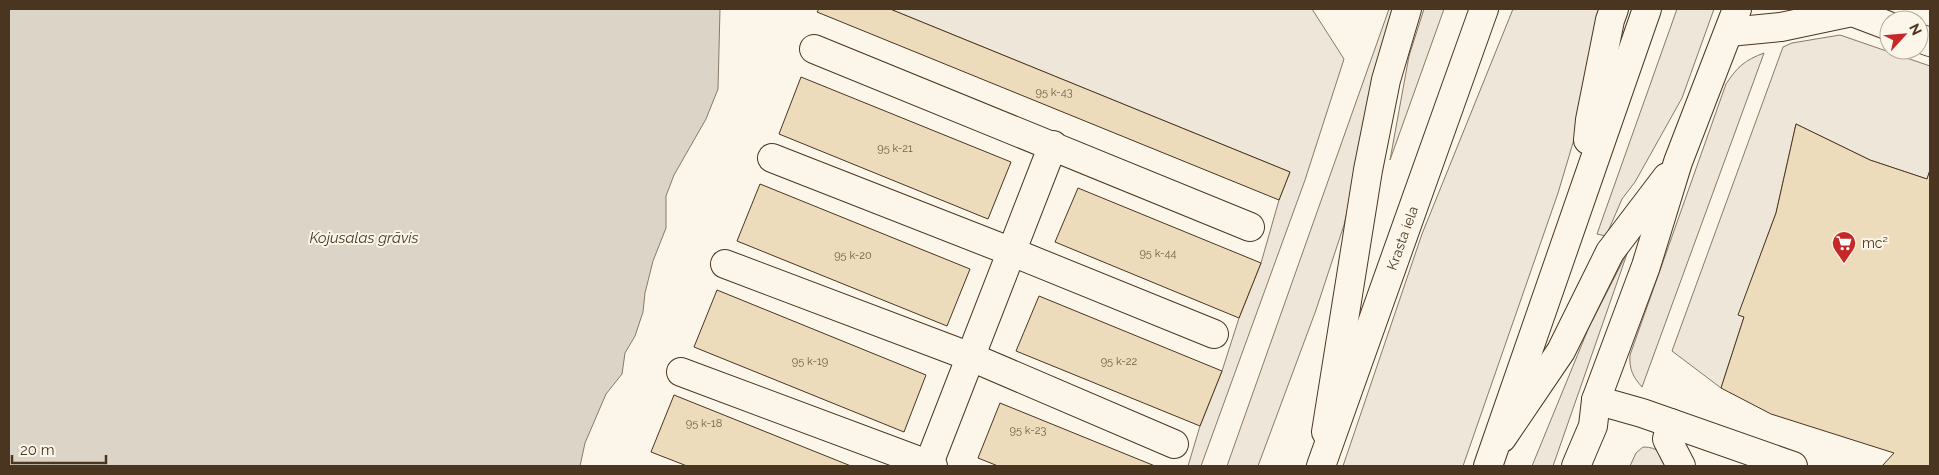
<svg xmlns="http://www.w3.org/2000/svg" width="1939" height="475" font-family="Raleway,sans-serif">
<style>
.green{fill:#ede6d9;stroke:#887966}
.water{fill:#dcd4c6;stroke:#887966}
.building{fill:#ecdcbc;stroke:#4a3520}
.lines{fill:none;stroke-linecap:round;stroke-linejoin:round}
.minor-casing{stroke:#4a3520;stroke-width:30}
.highway-casing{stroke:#4a3520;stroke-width:30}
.minor{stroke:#fbf6e9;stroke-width:28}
.highway{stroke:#fbf6e9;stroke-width:28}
.labels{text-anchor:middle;stroke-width:4;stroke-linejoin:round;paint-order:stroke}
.number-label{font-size:11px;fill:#725f47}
.street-label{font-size:14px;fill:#4a3520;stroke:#fbf6e9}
.poi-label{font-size:14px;fill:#4a3520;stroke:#fbf6e9;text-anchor:start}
.water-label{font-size:15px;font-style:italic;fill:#4a3520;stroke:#fbf6e9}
</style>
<rect width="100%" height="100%" fill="#fbf6e9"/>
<g class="green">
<polygon points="890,9 1312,9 1344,59 1305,180 1201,466 1188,466 1200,426 1222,371 1239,318 1261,263 1279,200 1290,172"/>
<polygon points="1389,9 1393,9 1344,225 1316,310 1258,466 1227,466"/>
<polygon points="1424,9 1444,9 1390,160 1409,56"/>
<polygon points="1513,9 1613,9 1558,193 1463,466 1343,466 1422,234"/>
<polygon points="1677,9 1714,9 1682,98 1635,182 1622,199 1606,236 1597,234"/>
<polygon points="1840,35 1930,66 1930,170 1927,179 1870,160 1796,124 1776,213 1739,314 1744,317 1721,388 1672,351 1783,47 1792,43"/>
<path d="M1764,53L1642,387C1633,377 1629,369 1630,355L1726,84C1737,67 1745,60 1764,53Z"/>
<polygon points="1628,251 1553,466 1532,466 1589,327"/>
<path d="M1643,447C1659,447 1661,454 1668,466H1630L1636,453Z"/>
</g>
<polygon class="water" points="9,9 720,9 718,89 706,119 674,175 666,196 666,228 653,261 645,293 643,312 635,336 625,353 622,374 606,394 585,443 580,466 9,466"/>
<g class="building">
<polygon points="819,9 890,9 1290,172 1279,200 817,12"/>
<polygon points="801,77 1011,162 988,219 779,134"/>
<polygon points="1796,124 1870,160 1927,179 1930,170 1930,466 1882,466 1894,453 1771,414 1721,388 1744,317 1738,315 1776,213"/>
<polygon points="760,184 970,269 947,326 737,241"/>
<polygon points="1078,188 1261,263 1239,318 1055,242"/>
<polygon points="717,290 926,375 904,432 694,347"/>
<polygon points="1039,296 1222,371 1200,426 1016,351"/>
<polygon points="674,395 851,466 687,466 651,452"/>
<polygon points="1000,403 1155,466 998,466 978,458"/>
</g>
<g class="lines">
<g class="minor-casing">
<g id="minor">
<polyline points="1729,32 1781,27 1852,12 1889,26"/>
<polyline points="1919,38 1930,42"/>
<polyline points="814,49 1250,227"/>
<polyline points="772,158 1012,252 1214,334"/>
<polyline points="725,264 971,357 1174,444"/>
<polyline points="681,372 933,466"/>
<polyline points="1596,400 1642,413 1793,466"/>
<polyline points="1671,423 1667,439 1681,466"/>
<polyline points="1326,432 1368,170 1386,80 1407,9"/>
<polyline points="1502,438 1561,351 1610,252 1667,177"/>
<polyline points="928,466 1053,145"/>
<polyline points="1576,466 1593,426 1596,400 1646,266 1678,162 1737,9"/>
</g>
</g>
<g class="highway-casing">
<g id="highway">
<polyline points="1588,140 1590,120 1610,20 1614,9"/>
<path id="s1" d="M1321,466L1484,9"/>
<polyline points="1488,466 1647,9"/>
</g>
</g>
<use href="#minor" class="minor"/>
<use href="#highway" class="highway"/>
</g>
<defs>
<g id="supermarket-pin" transform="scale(1.25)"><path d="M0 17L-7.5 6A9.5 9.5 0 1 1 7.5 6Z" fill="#c62828" stroke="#fbf6e9"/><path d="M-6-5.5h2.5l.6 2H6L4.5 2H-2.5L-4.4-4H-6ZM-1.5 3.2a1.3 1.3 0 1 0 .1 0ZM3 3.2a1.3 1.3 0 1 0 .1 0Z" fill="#fff"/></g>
</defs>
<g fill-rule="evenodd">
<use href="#supermarket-pin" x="1844" y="243"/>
</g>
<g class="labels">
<g class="number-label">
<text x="1054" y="96">95 k-43</text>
<text x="895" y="152">95 k-21</text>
<text x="1158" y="257">95 k-44</text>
<text x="853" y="259">95 k-20</text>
<text x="810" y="365">95 k-19</text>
<text x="1119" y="365">95 k-22</text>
<text x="704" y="427">95 k-18</text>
<text x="1028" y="434">95 k-23</text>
</g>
<g class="street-label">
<text dy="5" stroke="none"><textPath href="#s1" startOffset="242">Krasta iela</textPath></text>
</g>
<g class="poi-label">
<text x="1862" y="248">mc²</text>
</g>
<g class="water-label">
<text x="364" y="243">Kojusalas grāvis</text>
</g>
</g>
<rect width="1939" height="475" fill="none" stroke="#4a3520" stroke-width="20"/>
<g transform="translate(1904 35) rotate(64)"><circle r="24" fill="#fbf6e9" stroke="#b4a999"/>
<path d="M0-4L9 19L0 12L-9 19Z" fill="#c62828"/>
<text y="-8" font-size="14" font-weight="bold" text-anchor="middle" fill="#4a3520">N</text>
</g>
<path d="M12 455v8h94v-8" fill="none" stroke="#4a3520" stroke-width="2.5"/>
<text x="20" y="455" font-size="15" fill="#4a3520" stroke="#fbf6e9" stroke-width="4" paint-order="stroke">20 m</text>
</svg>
